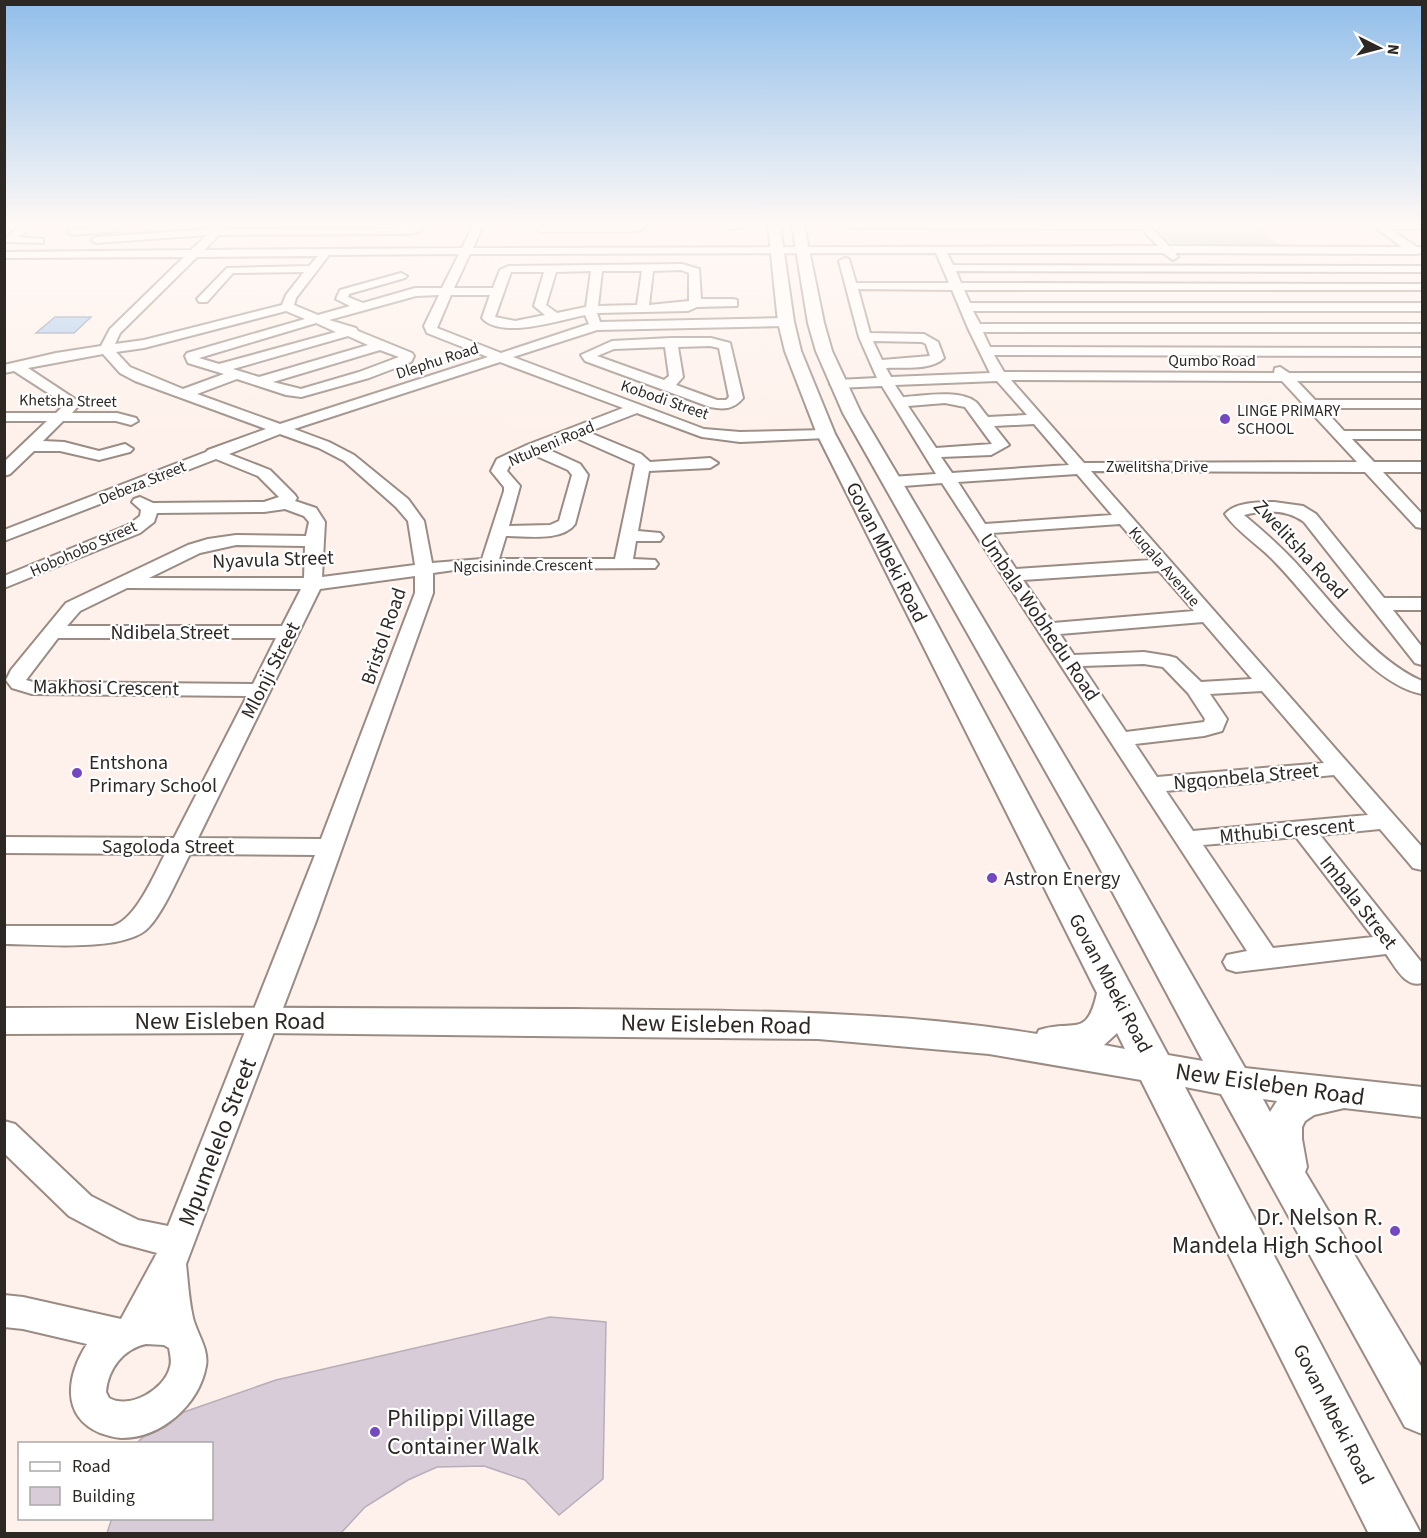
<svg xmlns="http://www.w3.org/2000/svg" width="1427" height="1538" font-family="'Source Sans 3',sans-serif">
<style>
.green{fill:#b6ccb3}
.water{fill:#afcdee;stroke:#889cb2;stroke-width:1.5}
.building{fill:#d7ccd7;stroke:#b8adb8;stroke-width:1.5}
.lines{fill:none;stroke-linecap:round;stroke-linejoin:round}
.minor-casing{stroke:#9a8c85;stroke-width:4}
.major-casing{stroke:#9a8c85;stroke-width:4}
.minor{fill:#fff;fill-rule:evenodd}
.major{fill:#fff;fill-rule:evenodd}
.poi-dot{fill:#7448c1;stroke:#fff;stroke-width:2}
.labels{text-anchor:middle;stroke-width:4.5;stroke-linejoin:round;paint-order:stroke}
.far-street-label{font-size:16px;fill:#2e2825;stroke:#fff}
.far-poi-label{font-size:16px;fill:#2e2825;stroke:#fff;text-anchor:start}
.street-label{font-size:20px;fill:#2e2825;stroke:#fff}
.poi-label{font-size:20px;fill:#2e2825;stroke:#fff;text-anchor:start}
.near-street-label{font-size:24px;fill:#2e2825;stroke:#fff}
.near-poi-label{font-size:24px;fill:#2e2825;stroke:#fff;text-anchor:end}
</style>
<rect width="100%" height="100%" fill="#fef1eb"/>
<polygon class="green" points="1154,225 1368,225 1372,228 1259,227 1278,245 1181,246 1173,244"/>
<polygon class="water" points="55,317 91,317 74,333 36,333"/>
<polygon class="building" points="550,1317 606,1322 603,1479 559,1515 525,1480 484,1466 437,1467 408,1480 365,1507 341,1533 107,1533 112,1518 212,1518 212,1443 137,1443 143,1437 165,1427 184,1412 276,1380"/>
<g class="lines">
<g class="minor-casing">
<g id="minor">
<polygon points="21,225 32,225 19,237 43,239 43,243 5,242 5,238"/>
<path d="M218,225H228L225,229L408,228L416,225H427L419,232L408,234L219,235L204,250L462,248L473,225H483L473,248L1158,246L1142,229L847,228L842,225H1149L1169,246L1402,247L1372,225H1422V229H1390L1417,247H1422V253L1416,254L1175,253L1178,257L1173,260L1163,253H947L953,265L1422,266V272L956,271L961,283L1422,284V290H964L970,303H1422V311H973L980,324H1422V332H983L990,347L1422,348V356L994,355L1004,372L1274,373L1275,368L1280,367L1289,373H1422V381H1297L1315,400H1422V408H1323L1344,431H1422V439H1352L1374,462H1422V472H1383L1422,514V528L1416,527L1365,472L1091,471L1422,847V870L1413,868L1380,829L1320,835L1422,963V983C1405,988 1395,966 1386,954L1236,972L1227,969L1223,962L1227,955L1247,951L942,483L891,487L883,482L891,477L936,474L882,386L837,388L830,384L837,380L877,378L859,337L839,261L845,258L849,259L856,283H949L936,253L470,254L454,288H493L500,270L508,266L682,264L699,269L701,299H733L737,300V306L697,307L688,311L597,313L600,322L786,318L792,322L786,326L597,330L513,357L704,429L740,432L826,430L833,434L826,438L740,442L702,437L637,413L588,432L641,454L650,462L710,458L718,463L710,468L649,471L638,531L660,533L663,537L660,541H636L633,559L655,560L658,564L655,568L461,569L433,573V593L316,921L186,1264C188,1282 189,1301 193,1318C197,1334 209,1349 206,1366C199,1405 161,1438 122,1438C115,1438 107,1435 100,1433C60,1416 67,1375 87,1344L23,1329L4,1327V1295L23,1297L121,1319L157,1253L120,1243L69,1216L4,1153V1121L15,1124L91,1196L138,1220L168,1226L315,855L190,854C179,875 164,911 149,927C126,953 39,944 4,944V926H113C136,919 154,875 165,854L4,853V837L174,838L247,696L32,694L12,688L6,680L11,670L66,603L188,545L208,539L236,535L306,536L309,522L304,516L285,509L264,512L157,513L154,522L140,533L4,588V576L128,525L140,516L141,510L132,502L134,499L140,497L153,503L264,502L279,497L258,476L216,459L4,541V530L206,452L208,450L266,429L135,381L120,373L103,354L28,368L78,401L80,404L72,413H117L136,418L138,421L131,425L116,421H63L43,441L64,442L99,451L125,444L133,449L130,452L99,460L60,451H34L10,474L4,476V462L47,421H4V413H56L65,404L14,371L4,373V365L56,353L101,346L110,329L184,257L4,258V252L191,250L207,235L96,243L91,240L96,237L213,229ZM459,254L442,288H415L363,303L348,297L349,294L405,278L407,276L401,273L340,290L336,299L350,306L318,315L294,305L296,298L329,255ZM318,256L309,266L227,268L197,299L199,302H207L233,273L304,272L286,295L282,305L144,340L115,344L120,333L197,257ZM681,270L689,273V301L649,305L653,271ZM591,271L586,307L557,313L546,305L556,272ZM602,271H642L637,305L598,306ZM511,272H544L534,306L545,315L515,321L495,317ZM858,289L952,290L968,328L990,373L891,377L886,368C903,367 931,371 944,358L938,342L924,334L870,333ZM439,295L424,326L427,333L488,357L280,424L197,394L237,379L286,395L301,397L369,378L411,362L414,356L412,353L358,331L356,328L329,320L416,296ZM451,295H490L482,318C501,340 560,320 585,315L589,324L501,353L437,328ZM286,311L305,319L187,353L185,356L188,363L224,374L183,389L130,367L116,352L144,348ZM316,323L336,332L219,364L199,358ZM348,336L368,345L259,377L233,369ZM873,341L922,342L926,344L930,356L882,360ZM380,350L399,357L359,372L301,389L273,382ZM500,362L623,408L527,445L497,459L491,471L504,487V491L482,559L432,563L424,521L408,499L354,455L329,442L294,429ZM1011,380L1282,381L1357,462L1084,463ZM997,381L1027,415L988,417C984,413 980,406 976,402C960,389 922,396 903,397L895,385ZM945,403L965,407L992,444L936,448L908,406ZM1034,424L1069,465L952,473L941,457L991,455L1009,445L994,426ZM280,434L319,448L344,461L396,507L408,521L415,565L322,577L325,522L316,508L295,501L297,498L295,495L270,470L229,454ZM574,437L635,464L615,559H499L506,536C526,536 562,542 575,524L588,475L580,464L545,448ZM532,454L568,470L572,475L559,521L550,525L509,526L520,486L507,471L510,465ZM1077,474L1112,515L985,524L958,482ZM1120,524L1151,560L1016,569L992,533ZM236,545L305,546L304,578H149L200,553ZM1159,571L1194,611L1053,623L1023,580ZM415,576V593L321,839L198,838L320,589ZM127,588H130L301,589L282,626H67L80,611ZM1203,622L1252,679L1201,682L1176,658L1169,656L1144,652L1074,655L1060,634ZM58,638H276L253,684L33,682L26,680ZM1144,664L1163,667L1188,693L1205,719L1204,722L1126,732L1082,666ZM1262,691L1324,763L1157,777L1135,744L1204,736L1222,731L1227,719L1210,694ZM1334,775L1368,815L1193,831L1166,791ZM1296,837L1373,937L1273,948L1203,845ZM146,1344L164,1345L169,1348C170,1354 172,1361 170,1367C165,1389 130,1410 109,1398L106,1392C108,1369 123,1349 146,1344Z"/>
<polygon points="525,225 646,225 641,230 629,232 542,232"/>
<path d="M722,225H744C740,230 729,230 722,228Z"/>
<polygon points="113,226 118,229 117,231 72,235 67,232 72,229"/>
<path d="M671,338H711L730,343L743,398C734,409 724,410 710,407L585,361L581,355L612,341ZM710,346L719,348L729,397L726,400H717L676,385L683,377L678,347ZM665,347L669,376L664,380L597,356L614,349Z"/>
<path d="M1274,502L1303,506L1316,514L1384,598H1422V610H1393L1422,647V665L1415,663L1304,522C1287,509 1264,510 1244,515C1262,530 1279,545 1295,562C1331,601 1373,660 1422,681V694C1368,684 1313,600 1274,561C1259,545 1237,532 1225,514C1235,502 1259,502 1274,502Z"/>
</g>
</g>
<g class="major-casing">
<path id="major" d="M768,225H780L794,322L801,351L835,434L1168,1055L1203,1061L1089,848L843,413L816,351L808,323L792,225H804L824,323L832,351L861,413L1119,848L1245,1068L1422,1087V1117L1344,1108L1314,1115L1305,1121L1302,1127V1139L1307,1167L1305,1172L1422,1368V1434L1405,1427L1221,1094L1185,1087L1421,1534H1369L1141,1080L989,1054L818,1039L264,1033L4,1034V1008C195,1007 385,1008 576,1009C730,1011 885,1009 1037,1034L1039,1030C1074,1019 1087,1039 1097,993L817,434L785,351L778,322ZM1117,1033L1125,1049L1104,1045ZM1263,1099L1277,1101L1270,1112Z"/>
</g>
<use href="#minor" class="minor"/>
<use href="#major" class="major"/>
</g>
<linearGradient id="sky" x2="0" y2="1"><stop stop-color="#91beea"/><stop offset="0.51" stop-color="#fff9f6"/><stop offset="1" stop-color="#fff9f6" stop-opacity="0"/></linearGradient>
<rect width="1427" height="440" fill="url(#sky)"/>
<g class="poi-dot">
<circle cx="1225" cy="419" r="6"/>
<circle cx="77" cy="773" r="6"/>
<circle cx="992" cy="878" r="6"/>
<circle cx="1395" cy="1231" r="6"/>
<circle cx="375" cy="1432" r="6"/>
</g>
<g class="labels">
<g class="far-street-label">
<text transform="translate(437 360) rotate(-18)" y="6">Dlephu Road</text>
<text x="1212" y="366">Qumbo Road</text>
<text transform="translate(665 399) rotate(19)" y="6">Kobodi Street</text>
<text transform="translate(68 400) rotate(1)" y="6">Khetsha Street</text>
<text transform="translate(551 443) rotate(-23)" y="6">Ntubeni Road</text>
<text x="1157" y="472">Zwelitsha Drive</text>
<text transform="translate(142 482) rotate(-22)" y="6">Debeza Street</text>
<text transform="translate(83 548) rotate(-24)" y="6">Hobohobo Street</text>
<text transform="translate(523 565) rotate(-1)" y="6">Ngcisininde Crescent</text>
<text transform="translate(1165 566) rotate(49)" y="6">Kuqala Avenue</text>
</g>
<g class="far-poi-label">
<text x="1237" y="416">LINGE PRIMARY<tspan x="1237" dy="18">SCHOOL</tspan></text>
</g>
<g class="street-label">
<text transform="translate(1301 549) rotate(47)" y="7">Zwelitsha Road</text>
<text transform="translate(887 552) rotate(63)" y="7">Govan Mbeki Road</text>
<text transform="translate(273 559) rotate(-2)" y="7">Nyavula Street</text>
<text transform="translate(1040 617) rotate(56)" y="7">Umbala Wobhedu Road</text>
<text x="170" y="639">Ndibela Street</text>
<text transform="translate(383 636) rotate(-71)" y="7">Bristol Road</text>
<text transform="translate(270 670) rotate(-63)" y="7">Mlonji Street</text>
<text transform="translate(106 687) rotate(1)" y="7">Makhosi Crescent</text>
<text transform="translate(1246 776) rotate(-5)" y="7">Ngqonbela Street</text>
<text transform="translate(1287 830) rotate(-5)" y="7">Mthubi Crescent</text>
<text x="168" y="853">Sagoloda Street</text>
<text transform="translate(1359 902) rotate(52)" y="7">Imbala Street</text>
<text transform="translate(1111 983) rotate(62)" y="7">Govan Mbeki Road</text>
<text transform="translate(1334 1414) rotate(63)" y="7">Govan Mbeki Road</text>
</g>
<g class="poi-label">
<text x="89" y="769">Entshona<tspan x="89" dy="23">Primary School</tspan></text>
<text x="1004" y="885">Astron Energy</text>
</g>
<g class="near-street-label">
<text x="230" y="1029">New Eisleben Road</text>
<text transform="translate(716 1024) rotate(1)" y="8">New Eisleben Road</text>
<text transform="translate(1270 1084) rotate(8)" y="8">New Eisleben Road</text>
<text transform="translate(217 1142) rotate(-69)" y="8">Mpumelelo Street</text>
</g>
<g class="near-poi-label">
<text x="1383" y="1225">Dr. Nelson R.<tspan x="1383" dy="28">Mandela High School</tspan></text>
<text x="387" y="1426" text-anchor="start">Philippi Village<tspan x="387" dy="28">Container Walk</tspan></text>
</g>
</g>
<rect width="1427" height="1538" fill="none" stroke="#2e2825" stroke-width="12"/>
<rect x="18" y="1442" width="195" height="78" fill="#ffffff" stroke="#aba9a8" stroke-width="1.5"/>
<rect x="30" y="1462" width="30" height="9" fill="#ffffff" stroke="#aba9a8" stroke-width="1.5"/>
<text x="72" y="1472" font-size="18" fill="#2e2825">Road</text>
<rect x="30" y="1487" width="30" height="18" fill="#d7ccd7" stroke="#aba9a8" stroke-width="1.5"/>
<text x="72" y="1502" font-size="18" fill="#2e2825">Building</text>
<g transform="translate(1379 48) rotate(96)" stroke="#ffffff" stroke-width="4.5" paint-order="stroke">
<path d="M0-4.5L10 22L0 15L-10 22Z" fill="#2e2825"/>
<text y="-9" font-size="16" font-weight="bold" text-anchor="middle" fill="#2e2825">N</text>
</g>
</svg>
